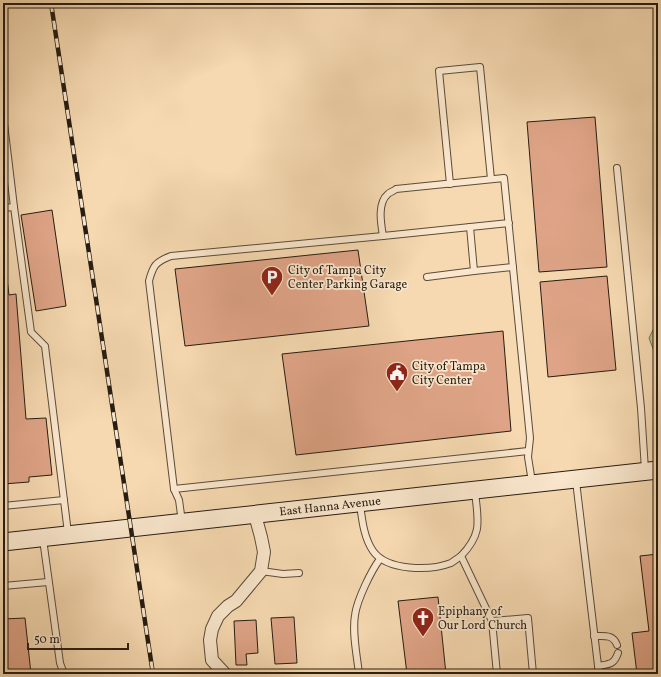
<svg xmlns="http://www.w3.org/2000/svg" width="661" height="677" font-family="Vollkorn,serif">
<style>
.green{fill:#bcbf8c;stroke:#726e4f}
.building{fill:#dfa487;stroke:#271d12}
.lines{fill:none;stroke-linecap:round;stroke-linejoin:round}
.lane-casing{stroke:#5b4c3a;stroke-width:8}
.street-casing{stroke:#5b4c3a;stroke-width:14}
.secondary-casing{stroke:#271d12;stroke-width:19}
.lane{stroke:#f9e6cc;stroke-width:6}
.street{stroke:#f9e6cc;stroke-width:12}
.secondary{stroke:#f9e6cc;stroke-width:17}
.rail-casing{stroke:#271d12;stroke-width:4.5}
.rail{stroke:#f9e6cc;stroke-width:3;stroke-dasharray:9;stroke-linecap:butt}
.labels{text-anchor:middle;stroke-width:3.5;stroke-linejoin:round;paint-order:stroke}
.poi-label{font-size:12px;fill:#271d12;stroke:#f9e6cc;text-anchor:start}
.street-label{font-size:12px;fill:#271d12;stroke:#f9e6cc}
</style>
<rect width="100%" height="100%" fill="#f6d9b1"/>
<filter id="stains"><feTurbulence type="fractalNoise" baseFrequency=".005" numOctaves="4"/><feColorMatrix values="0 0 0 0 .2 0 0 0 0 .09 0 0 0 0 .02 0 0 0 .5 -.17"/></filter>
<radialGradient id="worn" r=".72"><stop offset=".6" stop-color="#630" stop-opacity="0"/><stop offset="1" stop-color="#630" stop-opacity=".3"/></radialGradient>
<polygon class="green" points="658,320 658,362 649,338"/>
<g class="building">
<polygon points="595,117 607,267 539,272 527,122"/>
<polygon points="52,210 66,306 36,311 21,215"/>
<polygon points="3,246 9,295 16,294 26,419 46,418 52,475 29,477 29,482 3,484"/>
<polygon points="358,250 369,326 185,346 175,269"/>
<polygon points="607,276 616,370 548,377 540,282"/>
<polygon points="503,331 511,431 296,455 282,354"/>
<polygon points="658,554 658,674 637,674 632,633 649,631 640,556"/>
<polygon points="438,597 446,674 407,674 398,601"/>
<polygon points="294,617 297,663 275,664 271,618"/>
<polygon points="25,618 31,674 3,674 3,619"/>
<polygon points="256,620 258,653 246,654 247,665 236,665 234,621"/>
</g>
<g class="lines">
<g class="lane-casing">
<g id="lane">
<polyline points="3,115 14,207 31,332 45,346 68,533"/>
<polyline points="617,168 641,408 645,470"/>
<polyline points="450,184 439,71 480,67 491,179"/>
<polyline points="3,208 14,207"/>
<path d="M509,223L383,236C381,224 377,203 388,194C390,192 394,191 396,189L504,178C513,265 521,351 530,438L528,457L532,482"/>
<polyline points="470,227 474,271 513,267"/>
<polyline points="427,277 474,271"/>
<polyline points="576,481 599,674"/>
<polyline points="174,489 528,451"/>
<path d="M475,492C478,521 483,533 461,556L492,621L497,674"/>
<path d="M360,504C362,520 364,538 373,551C387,571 430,571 451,563C454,561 458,558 461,556"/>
<polyline points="3,506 64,500"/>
<path d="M182,522L179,500L174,489L149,281C153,266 155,262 171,256L383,236"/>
<polyline points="43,539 60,663 64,674"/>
<polyline points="261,571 283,574 299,573"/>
<polyline points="3,586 48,582"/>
<polyline points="492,621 528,618 533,674"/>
<path d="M594,636C604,636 613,634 617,645"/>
<path d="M598,666C609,664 614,665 618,653"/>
<path d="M359,674C357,655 352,634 355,615C357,600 371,571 380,559"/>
</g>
</g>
<g class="street-casing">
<polyline id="street" points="225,674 212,660 210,640 212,629 218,616 228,606 236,601 261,571 264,552 261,537 255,515"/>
</g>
<g class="secondary-casing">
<g id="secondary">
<path id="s1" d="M3,542L658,470"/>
</g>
</g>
<use href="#lane" class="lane"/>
<use href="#street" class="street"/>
<use href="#secondary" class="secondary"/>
<g class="rail-casing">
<polyline id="rail" points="51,3 153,674"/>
</g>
<use href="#rail" class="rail"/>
</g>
<defs>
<g id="parking-pin" transform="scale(1.15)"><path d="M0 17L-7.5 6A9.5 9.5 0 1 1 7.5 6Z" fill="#8f2418" stroke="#f9e6cc"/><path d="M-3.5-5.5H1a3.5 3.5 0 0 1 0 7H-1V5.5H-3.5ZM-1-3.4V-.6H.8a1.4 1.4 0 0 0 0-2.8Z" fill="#fff"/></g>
<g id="civic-pin" transform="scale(1.15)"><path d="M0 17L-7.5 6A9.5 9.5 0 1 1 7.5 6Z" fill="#8f2418" stroke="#f9e6cc"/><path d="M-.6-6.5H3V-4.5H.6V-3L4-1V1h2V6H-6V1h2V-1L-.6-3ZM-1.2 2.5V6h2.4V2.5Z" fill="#fff"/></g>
<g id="church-pin" transform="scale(1.15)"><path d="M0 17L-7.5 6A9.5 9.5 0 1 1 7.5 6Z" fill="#8f2418" stroke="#f9e6cc"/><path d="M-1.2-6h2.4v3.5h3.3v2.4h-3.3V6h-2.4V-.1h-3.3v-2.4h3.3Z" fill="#fff"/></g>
</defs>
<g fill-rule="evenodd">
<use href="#parking-pin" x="272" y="277"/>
<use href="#civic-pin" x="397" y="373"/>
<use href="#church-pin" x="423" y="618"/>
</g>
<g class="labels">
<g class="poi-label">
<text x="288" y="274">City of Tampa City<tspan x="288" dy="14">Center Parking Garage</tspan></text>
<text x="412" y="370">City of Tampa<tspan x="412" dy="14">City Center</tspan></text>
<text x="438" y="615">Epiphany of<tspan x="438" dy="14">Our Lord Church</tspan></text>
</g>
<g class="street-label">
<text dy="4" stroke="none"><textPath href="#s1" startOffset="329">East Hanna Avenue</textPath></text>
</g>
</g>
<rect width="661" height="677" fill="none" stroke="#f6d9b1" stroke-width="16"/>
<rect x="4" y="4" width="653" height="669" fill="none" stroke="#271d12" stroke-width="2"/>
<rect x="8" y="8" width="645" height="661" fill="none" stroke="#271d12"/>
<path d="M28 643v6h100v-6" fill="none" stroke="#271d12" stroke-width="2"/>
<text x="34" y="643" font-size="12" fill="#271d12" stroke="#f9e6cc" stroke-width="3" paint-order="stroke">50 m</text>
<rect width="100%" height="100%" filter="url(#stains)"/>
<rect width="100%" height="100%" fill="url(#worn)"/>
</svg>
